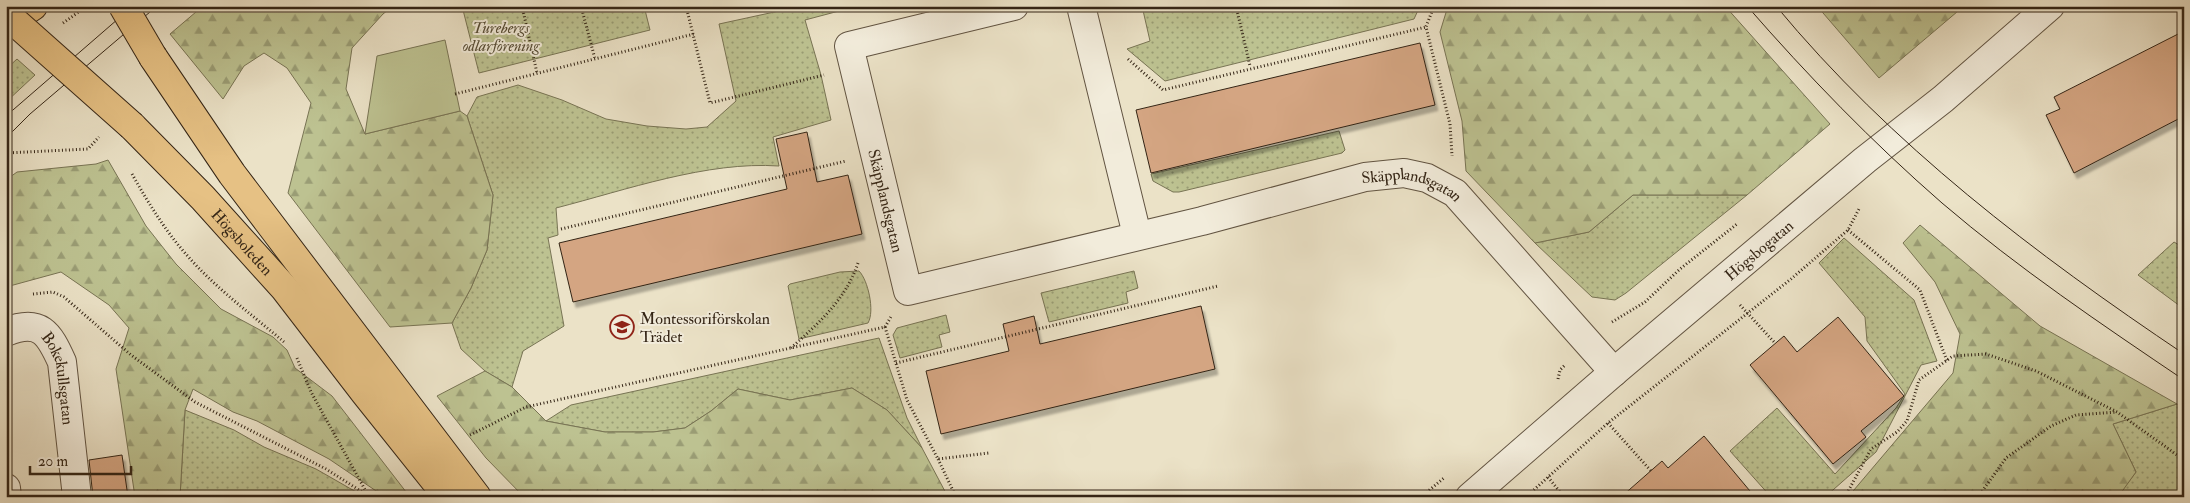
<svg xmlns="http://www.w3.org/2000/svg" width="2190" height="503" font-family="'IM FELL Double Pica',serif">
<style>
.grass{fill:url(#grass-dots);stroke:#787454}
.forest{fill:url(#forest-firs);stroke:#787454}
.park{fill:#bdc291;stroke:#787454}
.building{fill:#d4a582;stroke:#342516;filter:url(#shadow)}
.lines{fill:none;stroke-linecap:round;stroke-linejoin:round}
.minor-casing{stroke:#625442;stroke-width:30}
.major-casing{stroke:#342516;stroke-width:30}
.path{stroke:#342516;stroke-width:3;stroke-dasharray:1 2.5;stroke-linecap:butt}
.minor{stroke:#f2ecdb;stroke-width:28}
.major{stroke:#e6c184;stroke-width:28}
.tram{stroke:#342516;stroke-width:1}
.major-bridge-casing{stroke:#342516;stroke-width:30;stroke-linecap:butt}
.major-bridge{stroke:#e6c184;stroke-width:28}
.labels{text-anchor:middle;stroke-width:4;stroke-linejoin:round;paint-order:stroke}
.park-label{font-size:16px;font-style:italic;fill:#564c35;stroke:#f2ecdb}
.street-label{font-size:16px;fill:#342516;stroke:#f2ecdb}
.poi-label{font-size:16px;fill:#342516;stroke:#f2ecdb;text-anchor:start}
</style>
<defs>
<pattern id="grass-dots" width="8" height="8" patternUnits="userSpaceOnUse" patternTransform="scale(1.25)"><rect width="8" height="8" fill="#bdc291"/><path d="M2 2h.1M6 6h.1" fill="none" stroke="#9a9d75" stroke-width="1.8" stroke-linecap="round"/></pattern>
<pattern id="forest-firs" width="22" height="20" patternUnits="userSpaceOnUse" patternTransform="scale(1.25)"><rect width="22" height="20" fill="#bdc291"/><path d="M5 1l3.5 6h-7zM16 11l3.5 6h-7z" fill="#9a9d75"/></pattern>
<filter id="shadow"><feDropShadow dx="3" dy="5.5" stdDeviation="1" flood-color="#0004"/></filter>
</defs>
<rect width="100%" height="100%" fill="#ebe2c7"/>
<filter id="stains"><feTurbulence type="fractalNoise" baseFrequency=".004" numOctaves="4"/><feColorMatrix values="0 0 0 0 .2 0 0 0 0 .09 0 0 0 0 .02 0 0 0 .5 -.17"/></filter>
<radialGradient id="worn" r=".72"><stop offset=".6" stop-color="#630" stop-opacity="0"/><stop offset="1" stop-color="#630" stop-opacity=".3"/></radialGradient>
<g class="grass">
<polygon points="462,6 644,6 650,30 479,73"/>
<path d="M802,6H834L839,11L805,20L821,75L831,120L773,137L779,166C707,161 626,190 556,208L558,235L548,238L564,326L523,351L512,387L485,371L461,349L452,323L471,288L487,250L493,195L467,116L477,97L518,85L562,100L606,119L647,126L686,129L707,127L736,101L719,24Z"/>
<polygon points="1142,6 1420,6 1414,19 1165,81 1127,49 1150,41"/>
<polygon points="17,59 35,75 6,102 6,69"/>
<polygon points="1339,131 1345,150 1342,153 1179,192 1173,192 1153,181 1151,174"/>
<polygon points="1633,195 1747,195 1626,293 1615,300 1592,297 1535,243 1589,232"/>
<polygon points="1844,238 1914,300 1937,361 1921,365 1876,452 1825,497 1771,497 1730,451 1777,408 1835,474 1896,408 1905,394 1867,341 1865,317 1819,263"/>
<polygon points="2174,242 2184,248 2184,309 2138,275"/>
<path d="M859,271C868,280 875,311 868,323L799,339L788,286L790,284L840,272Z"/>
<polygon points="1134,271 1138,288 1126,292 1128,303 1049,322 1041,293"/>
<polygon points="946,315 950,332 939,335 942,347 900,358 893,335 897,328"/>
<polygon points="879,338 907,418 922,448 887,410 852,388 790,400 738,389 711,411 685,428 653,432 605,432 546,421 571,405"/>
<polygon points="2177,404 2184,407 2184,497 2129,497 2121,492 2136,472 2113,424"/>
<polygon points="185,410 234,430 264,447 316,469 365,497 180,497"/>
</g>
<g class="forest">
<polygon points="203,6 393,6 383,14 352,48 346,89 365,134 460,111 467,116 493,195 487,250 471,288 452,323 390,327 288,193 311,103 287,68 264,53 244,66 223,99 170,34"/>
<polygon points="1448,6 1725,6 1830,124 1747,195 1633,195 1589,232 1535,243 1466,171 1462,121 1440,32"/>
<polygon points="1817,6 1964,6 1879,78"/>
<polygon points="108,160 146,226 176,264 221,309 273,337 287,350 295,368 332,396 410,497 385,497 329,459 257,421 233,412 193,389 185,410 180,497 135,497 116,369 129,328 109,305 61,272 6,287 6,180 17,172 96,164"/>
<polygon points="1920,225 2040,326 2177,404 2113,424 2136,472 2118,497 1848,497 1953,373 1960,334 1935,282 1903,243"/>
<polygon points="485,371 512,387 546,421 605,432 653,432 685,428 711,411 738,389 790,400 852,388 887,410 922,448 948,497 524,497 486,458 437,396"/>
</g>
<polygon class="park" points="445,40 460,111 365,134 377,56"/>
<g class="building">
<polygon points="2184,31 2184,116 2074,173 2046,115 2060,109 2054,97"/>
<polygon points="1420,43 1435,105 1151,173 1136,110"/>
<polygon points="807,132 817,182 848,175 862,234 573,302 559,243 787,189 776,139"/>
<polygon points="1201,306 1215,369 941,434 926,371 1009,351 1003,324 1034,316 1040,344"/>
<polygon points="1838,317 1904,396 1861,431 1866,437 1833,464 1750,365 1784,336 1797,352"/>
<polygon points="1704,436 1755,497 1621,497 1662,461 1668,468"/>
<polygon points="122,455 128,497 93,497 89,460"/>
</g>
<g class="lines">
<g class="minor-casing">
<g id="minor">
<path id="s1" d="M1014,6L849,46L908,291L1202,221L1365,177L1404,173L1427,178L1455,193L1614,372"/>
<polyline points="1081,6 1137,235"/>
<path id="s2" d="M6,332C40,318 49,333 62,362L77,497"/>
<polyline points="6,488 7,497"/>
<path id="s3" d="M1470,497L1614,372L1865,160L1943,99L2050,6"/>
</g>
</g>
<g class="major-casing">
<g id="major">
<polyline points="6,24 33,6"/>
<polyline points="153,57 232,174 477,497"/>
<path id="s4" d="M132,126L203,198L285,289L365,393L448,497"/>
</g>
</g>
<g class="path">
<polyline points="522,6 537,73"/>
<polyline points="581,6 595,59"/>
<polyline points="686,6 710,103 824,75"/>
<polyline points="1236,6 1250,66"/>
<polyline points="1434,6 1426,27 1450,124 1452,156"/>
<polyline points="63,23 87,6"/>
<polyline points="1128,59 1163,90 1426,27"/>
<polyline points="455,94 694,34"/>
<polyline points="6,153 88,149 99,137"/>
<path d="M132,174C148,202 164,229 185,253C214,287 250,313 284,342"/>
<polyline points="561,229 846,161"/>
<polyline points="1848,230 1920,290 1947,361"/>
<polyline points="33,294 53,292 64,297 131,355 195,402 326,469 367,495"/>
<polyline points="1740,305 1775,343"/>
<polyline points="1612,322 1645,302 1680,269 1737,224"/>
<polyline points="885,327 907,400 938,459 989,453"/>
<path d="M791,348C819,323 846,299 858,263"/>
<polyline points="297,358 311,392 368,495"/>
<polyline points="896,363 1218,286"/>
<polyline points="1558,379 1560,370 1565,365"/>
<polyline points="1608,423 1651,471"/>
<polyline points="470,435 526,407 885,327 892,315"/>
<polyline points="938,459 956,497"/>
<polyline points="1548,477 1564,497"/>
<polyline points="1421,497 1444,478"/>
<polyline points="1526,497 1608,423 1791,279 1848,230 1860,207"/>
<polyline points="1845,497 1871,449 1897,432 1907,421 1919,380 1953,356 1986,354 2036,371 2117,412 2184,460"/>
<polyline points="1978,497 2006,458 2051,426 2076,415 2117,412"/>
</g>
<use href="#minor" class="minor"/>
<use href="#major" class="major"/>
<g class="tram">
<path d="M1747,6C1808,76 1872,142 1942,203C2018,268 2101,324 2184,380"/>
<path d="M1776,6C1891,145 2035,254 2184,354"/>
<polyline points="6,116 133,6"/>
<polyline points="6,138 30,114 157,6"/>
</g>
<g class="major-bridge-casing">
<g id="major-bridge">
<polyline points="123,6 153,57"/>
<polyline points="6,14 132,126"/>
</g>
</g>
<use href="#major-bridge" class="major-bridge"/>
</g>
<defs>
<g id="school-ring" transform="scale(1.25)"><circle r="9.5" fill="#f2ecdb" stroke="#8f2418" stroke-width="1.5"/><path d="M0-5L7-2L0 1L-7-2ZM-4 1L0 2.5L4 1V4Q0 6-4 4Z" fill="#8f2418"/></g>
</defs>
<g fill-rule="evenodd">
<use href="#school-ring" x="622" y="327"/>
</g>
<g class="labels">
<g class="park-label">
<text x="501" y="33">Turebergs<tspan x="501" dy="18">odlarförening</tspan></text>
</g>
<g class="street-label">
<text dy="6" stroke="none"><textPath href="#s1" startOffset="942">Skäpplandsgatan</textPath></text>
<text dy="6" stroke="none"><textPath href="#s1" startOffset="329">Skäpplandsgatan</textPath></text>
<text dy="6" stroke="none"><textPath href="#s4" startOffset="160">Högsboleden</textPath></text>
<text dy="6" stroke="none"><textPath href="#s3" startOffset="380">Högsbogatan</textPath></text>
<text dy="6" stroke="none"><textPath href="#s2" startOffset="90">Bokekullsgatan</textPath></text>
</g>
<g class="poi-label">
<text x="640" y="324">Montessoriförskolan<tspan x="640" dy="18">Trädet</tspan></text>
</g>
</g>
<rect width="2190" height="503" fill="none" stroke="#ebe2c7" stroke-width="25"/>
<rect x="8" y="8" width="2175" height="488" fill="none" stroke="#342516" stroke-width="2.5"/>
<rect x="12" y="12" width="2165" height="478" fill="none" stroke="#342516"/>
<path d="M30 466v8h101v-8" fill="none" stroke="#342516" stroke-width="2.5"/>
<text x="38" y="466" font-size="15" fill="#342516" stroke="#f2ecdb" stroke-width="4" paint-order="stroke">20 m</text>
<rect width="100%" height="100%" filter="url(#stains)"/>
<rect width="100%" height="100%" fill="url(#worn)"/>
</svg>
